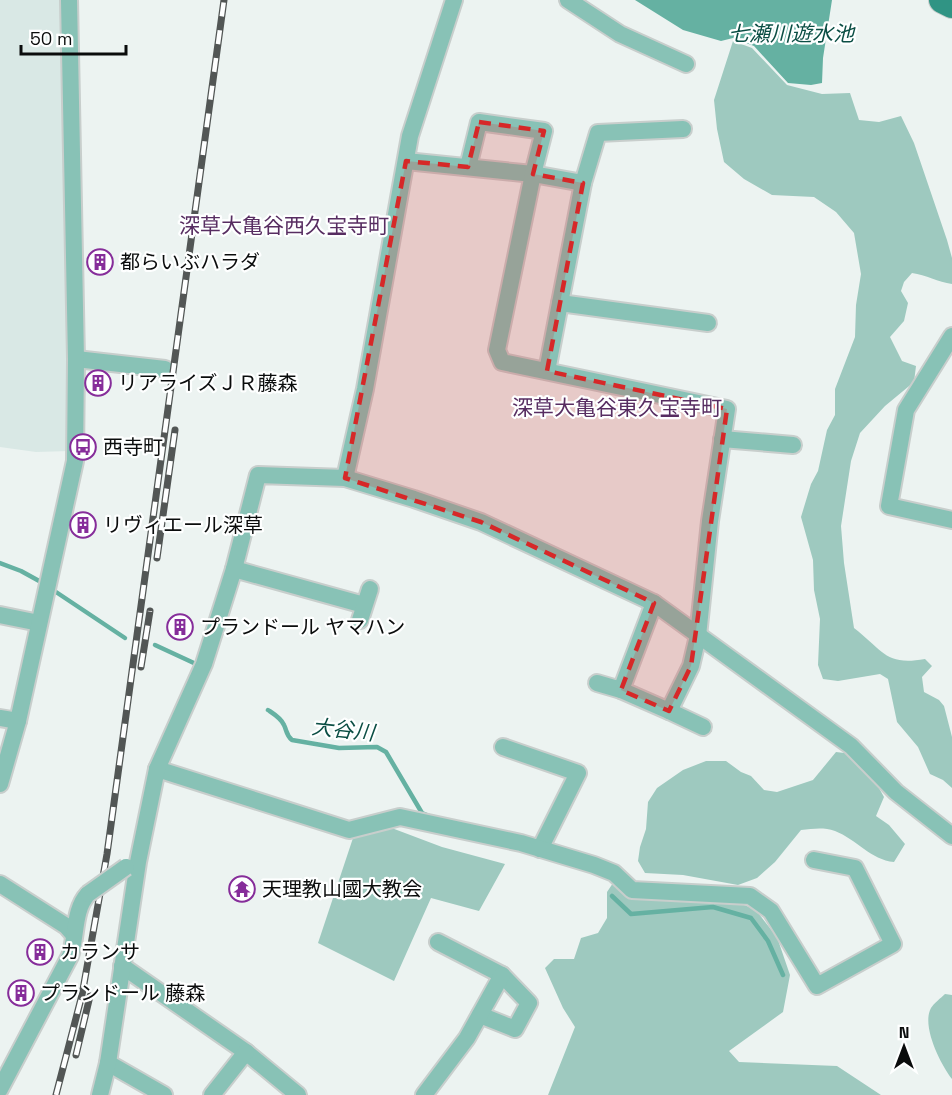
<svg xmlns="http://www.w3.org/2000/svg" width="952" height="1095" font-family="'Space Grotesk','Noto Sans JP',sans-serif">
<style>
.built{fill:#d9e8e5}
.green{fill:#9ec9bf}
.water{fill:#65b1a2}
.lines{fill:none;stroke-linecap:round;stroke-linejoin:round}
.stream{stroke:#65b1a2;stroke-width:4.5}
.minor-casing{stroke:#c8cecc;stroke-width:20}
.primary-casing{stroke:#c8cecc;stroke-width:28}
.minor{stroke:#88c2b6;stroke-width:16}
.primary{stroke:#309484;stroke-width:26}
.rail-casing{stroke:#525655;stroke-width:7}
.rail{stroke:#feffff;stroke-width:4.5;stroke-dasharray:14;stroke-linecap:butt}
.minor-bridge-casing{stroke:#c8cecc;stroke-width:20;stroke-linecap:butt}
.minor-bridge{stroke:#88c2b6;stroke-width:16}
.marked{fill:#d62828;fill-opacity:0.2;stroke:#d62828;stroke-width:4.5;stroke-dasharray:12 8;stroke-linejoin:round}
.labels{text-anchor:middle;stroke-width:4.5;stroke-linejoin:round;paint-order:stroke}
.poi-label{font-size:20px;fill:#0a0c0c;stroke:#feffff;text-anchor:start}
.water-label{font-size:21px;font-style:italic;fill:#0b4e44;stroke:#feffff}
.neighbourhood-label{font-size:21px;fill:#572d61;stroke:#feffff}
</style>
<rect width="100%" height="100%" fill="#ecf3f1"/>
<polygon class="built" points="0,0 65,0 70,451 36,452 0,447"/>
<g class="green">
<path d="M733,41L752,48L787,85L822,94L850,93L859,120L879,122L901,116L914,143L947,240L952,258V284C938,282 926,275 912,273L904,282L901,291L908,303L904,321L890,337L902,361L916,366L914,382L885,406L860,433L851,461L841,526L844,563L854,628C884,651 885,666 925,659L932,666L922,677L924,692L939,700L944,706L952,737V788L943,780L930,774L918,747L897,722L888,679L880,674L838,681L823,679L818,665L820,619L814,590L813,560L801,517L811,484L818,471L827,430L835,415V389L855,337L856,305L861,274L854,233L836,212L814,197L772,195L744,179L724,162L717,129L714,100Z"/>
<path d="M836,752L853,754L870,772L884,797L876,816L889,825L905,844L894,862C871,860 856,839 835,831C823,827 813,829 801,830L775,862L757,878L738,885L683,875L645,873L638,861L640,847L646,829L648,802L657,788L683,770L706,761H726L741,772L751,776L764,790L777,792L813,780Z"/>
<polygon points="389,827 442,847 505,864 479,911 431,898 394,981 318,943 354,835"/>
<polygon points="613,883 638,899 733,901 755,909 777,937 790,975 783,1012 729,1051 739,1062 837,1066 881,1095 548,1095 575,1027 563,1008 545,968 554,959 574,959 581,938 598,933 607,918 607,892"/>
<path d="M945,994L952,995V1079C941,1065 921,1026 931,1008C934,1003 941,998 945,994Z"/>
</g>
<polygon class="water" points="635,0 832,0 823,58 822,83 811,85 788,83 754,46 733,38 721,41 683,30"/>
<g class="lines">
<g class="stream">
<polyline points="0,563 21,571 41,582"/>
<polyline points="56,592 125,638"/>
<polyline points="155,645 196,664"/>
<path d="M268,710C274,714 281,718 284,725C287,731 286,735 292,740L339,748L377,747L386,752L422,813L429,816"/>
<polyline points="612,896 631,914 713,907 751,918 768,941 783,975"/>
</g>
<g class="minor-casing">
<g id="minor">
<polyline points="568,0 620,34 686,64"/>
<polyline points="406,161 533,174 583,183"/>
<polyline points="468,167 479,122 544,131 533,174 497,350 502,362 727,409 710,521 698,636 691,666 669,711 621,690 654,603"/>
<polyline points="560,303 708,323"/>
<polyline points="952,336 906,410 889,506 952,520"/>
<polyline points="76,359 165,369"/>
<polyline points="547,371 583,183 598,133 683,129"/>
<polyline points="722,439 793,445"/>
<polyline points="345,478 414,499 481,522 654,603 851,746 896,792 952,836"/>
<polyline points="234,569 364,605"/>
<polyline points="0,615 39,623"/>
<polyline points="360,620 370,589"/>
<polyline points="597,683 621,690"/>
<polyline points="669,711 703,727"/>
<polyline points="0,718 18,721"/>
<polyline points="503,747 578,773 540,849"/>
<polyline points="157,769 349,830 400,817 521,843 594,865 614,873 632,890 750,896 771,911 817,986 893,944 855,868 814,860"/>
<polyline points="0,784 18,721 75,461 76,359 69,0"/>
<polyline points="0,884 66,926 73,934"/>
<polyline points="438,942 502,975 529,1003 515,1029 480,1015"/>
<polyline points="122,966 246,1052 298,1095"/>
<polyline points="108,1063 164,1095"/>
<path d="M0,1089L70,956C77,937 73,910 88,894"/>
<polyline points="100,1095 108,1063 138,862 157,769 204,664 234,569 258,475 345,478 365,389 410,136 454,0"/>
<polyline points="212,1095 246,1052"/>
<polyline points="424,1095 467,1038 502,975"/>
</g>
</g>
<g class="primary-casing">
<polyline id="primary" points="942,0 952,5"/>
</g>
<use href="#minor" class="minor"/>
<use href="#primary" class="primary"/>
<g class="rail-casing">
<g id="rail">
<polyline points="157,558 175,430"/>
<polyline points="141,667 150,611"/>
<polyline points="76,1055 90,996"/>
<polyline points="56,1095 82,995 107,854 224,0"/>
</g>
</g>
<use href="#rail" class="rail"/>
<g class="minor-bridge-casing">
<polyline id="minor-bridge" points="88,894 126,867"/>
</g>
<use href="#minor-bridge" class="minor-bridge"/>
</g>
<path class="marked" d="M479,122L544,131L533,174L583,183L547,371L727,409L691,666L669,711L621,690L654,603L481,522L345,478L406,161L468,167Z"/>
<defs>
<g id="building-ring" transform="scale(1.35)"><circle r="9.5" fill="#feffff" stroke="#862d9a" stroke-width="1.5"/><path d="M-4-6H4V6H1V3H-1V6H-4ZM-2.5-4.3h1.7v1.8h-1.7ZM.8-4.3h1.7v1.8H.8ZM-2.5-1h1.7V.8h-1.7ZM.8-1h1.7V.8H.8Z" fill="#862d9a"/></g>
<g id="bus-ring" transform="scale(1.35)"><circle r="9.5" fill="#feffff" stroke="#862d9a" stroke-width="1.5"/><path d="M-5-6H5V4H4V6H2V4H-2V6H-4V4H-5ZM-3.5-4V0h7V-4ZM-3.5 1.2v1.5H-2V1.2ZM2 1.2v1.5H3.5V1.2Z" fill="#862d9a"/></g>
<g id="temple-ring" transform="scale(1.35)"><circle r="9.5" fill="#feffff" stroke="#862d9a" stroke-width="1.5"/><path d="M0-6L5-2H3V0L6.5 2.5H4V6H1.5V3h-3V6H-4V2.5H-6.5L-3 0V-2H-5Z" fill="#862d9a"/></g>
</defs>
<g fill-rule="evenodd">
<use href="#building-ring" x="100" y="262"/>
<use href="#building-ring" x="98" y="383"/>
<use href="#bus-ring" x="83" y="447"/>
<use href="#building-ring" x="83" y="525"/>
<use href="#building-ring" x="180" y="627"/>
<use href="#temple-ring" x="242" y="889"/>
<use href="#building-ring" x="40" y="952"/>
<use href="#building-ring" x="21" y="993"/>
</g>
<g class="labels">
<g class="poi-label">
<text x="120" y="269">都らいぶハラダ</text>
<text x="118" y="390">リアライズＪＲ藤森</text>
<text x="103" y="454">西寺町</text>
<text x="103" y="532">リヴィエール深草</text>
<text x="200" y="634">プランドール ヤマハン</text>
<text x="262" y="896">天理教山國大教会</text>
<text x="60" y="959">カランサ</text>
<text x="40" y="1000">プランドール 藤森</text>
</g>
<g class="water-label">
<text x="791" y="41">七瀬川遊水池</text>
<text transform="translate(343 730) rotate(6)" y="7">大谷川</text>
</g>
<g class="neighbourhood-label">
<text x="284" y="233">深草大亀谷西久宝寺町</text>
<text x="617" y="415">深草大亀谷東久宝寺町</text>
</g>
</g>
<g transform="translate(904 1047)" stroke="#feffff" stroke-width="4.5" paint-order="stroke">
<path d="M0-4.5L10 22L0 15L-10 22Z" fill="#0a0c0c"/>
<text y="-9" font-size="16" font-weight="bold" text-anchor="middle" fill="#0a0c0c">N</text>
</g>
<path d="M21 45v9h105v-9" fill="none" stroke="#0a0c0c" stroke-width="3"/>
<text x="30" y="45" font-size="18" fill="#0a0c0c" stroke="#feffff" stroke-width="4.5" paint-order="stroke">50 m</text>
</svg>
